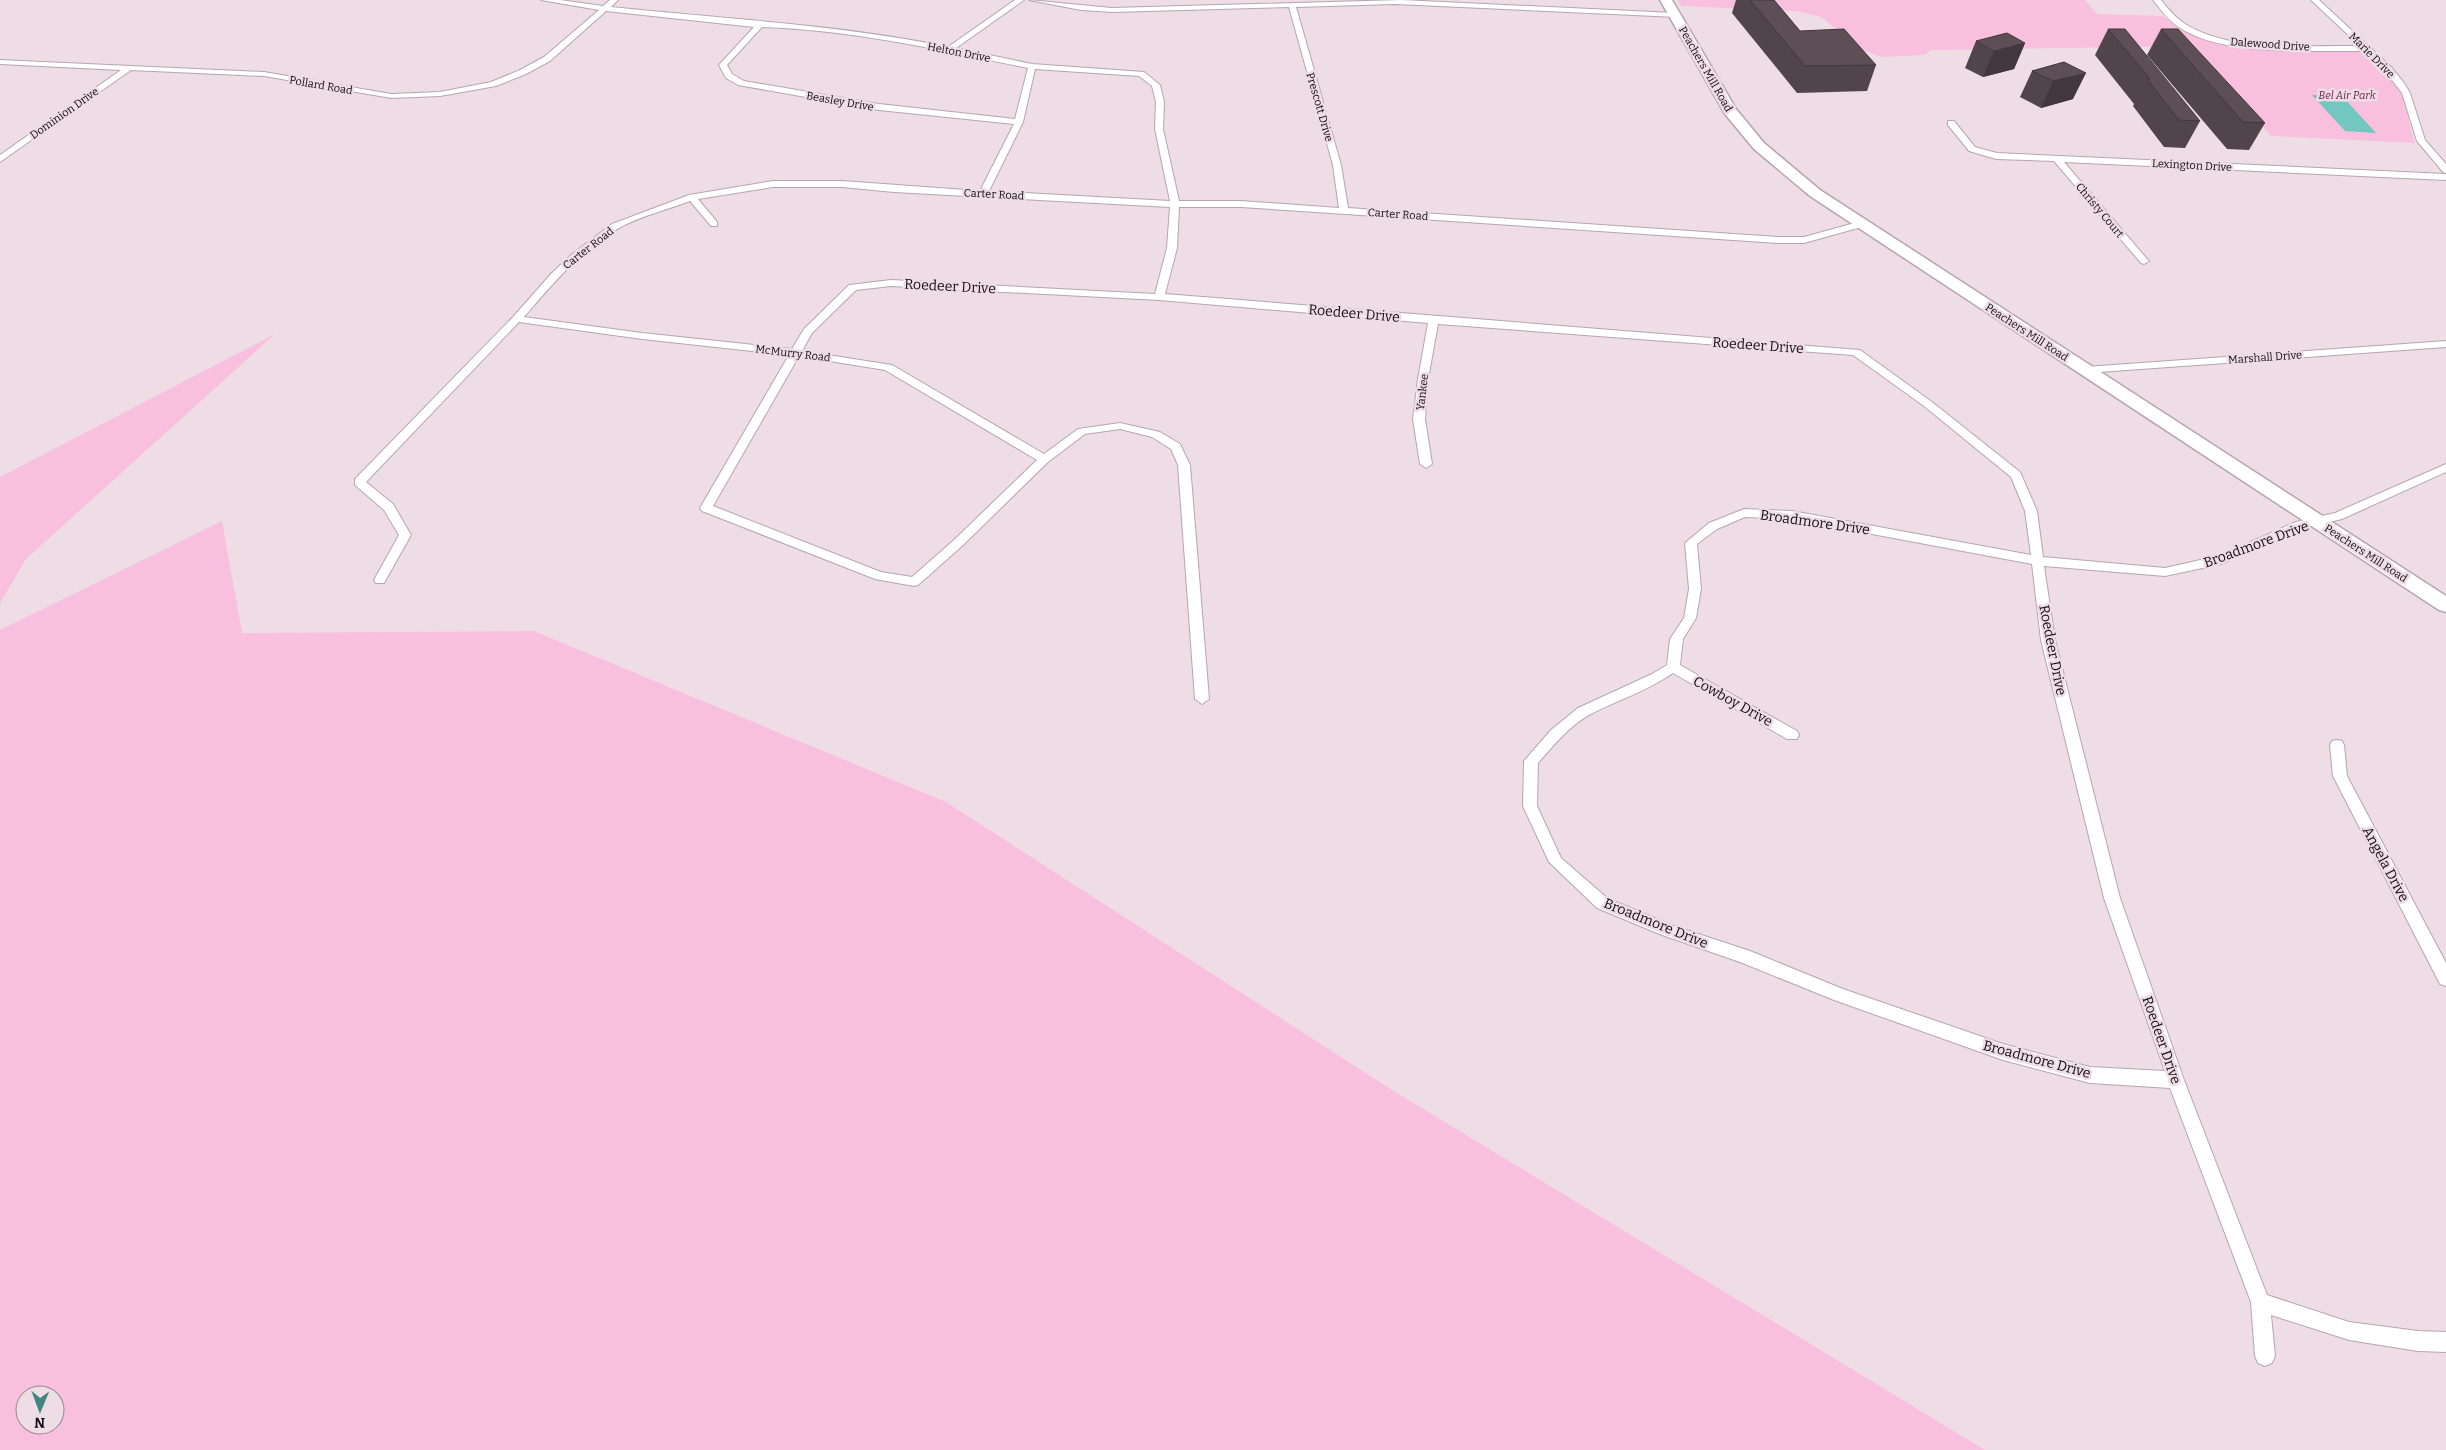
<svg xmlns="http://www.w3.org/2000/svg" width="2446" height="1450" font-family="Bitter,serif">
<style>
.green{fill:#f9bfde;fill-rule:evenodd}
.water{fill:#72c7c0}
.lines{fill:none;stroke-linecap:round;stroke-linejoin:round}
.minor-casing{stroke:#b6a5ae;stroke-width:2}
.primary-casing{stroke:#b6a5ae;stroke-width:3}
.minor{fill:#fff;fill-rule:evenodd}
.primary{fill:#fff;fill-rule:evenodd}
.wall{fill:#51444b}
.shaded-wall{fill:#42373d}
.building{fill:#5e4f57;stroke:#42373d}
.labels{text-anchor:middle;stroke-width:5;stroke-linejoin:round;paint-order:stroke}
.far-street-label{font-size:11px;fill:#110c0e;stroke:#efdde6}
.far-park-label{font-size:11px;font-style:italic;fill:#651e4b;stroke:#efdde6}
.street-label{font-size:14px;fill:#110c0e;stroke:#efdde6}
</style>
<rect width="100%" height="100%" fill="#efdde6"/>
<g class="green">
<path d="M1678,0H2085L2097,14L2163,16L2182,30L2221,44L2246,47L2365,51C2379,64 2397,78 2403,97C2408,112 2409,128 2415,143L2271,136L2193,46L1931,50L1924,55L1882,57L1865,51L1821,17L1797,11L1681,6Z"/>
<polygon points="275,334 26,559 0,603 0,477"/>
<path d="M222,521L242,633L534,631L946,802L1392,1090L1985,1450H0V630ZM25,1395H55V1425H25Z"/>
</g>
<polygon class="water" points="2312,95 2342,96 2376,133 2345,131"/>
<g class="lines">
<g class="minor-casing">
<g id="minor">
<path d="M541,0H560L603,6L610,0H618L611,7C723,19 837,24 948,47L1015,0H1024L956,48L1032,64L1144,72L1160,85L1164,102L1163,129L1179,201H1241L1339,208L1333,165L1289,7L1112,12L1081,10L1029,0L1112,8L1401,0L1674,13L1678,15L1677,17L1395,4L1296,7L1341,165L1348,208L1778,237H1804L1862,221L1865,222V226L1804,243H1778L1241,207H1179L1177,248L1165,294L1860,350L1932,402L2020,472L2037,511L2043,557L2165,568L2218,556L2296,522L2335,513L2446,464V472L2342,519L2303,528L2221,564L2165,576L2044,566L2055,640L2120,898L2184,1080L2267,1295L2349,1322L2418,1331L2446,1332V1352L2418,1351L2349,1340L2271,1315L2275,1356L2272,1363L2265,1366L2258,1363L2255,1356L2251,1302L2170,1088L2090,1083L2003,1060L1834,1000L1740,962L1662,935L1597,908L1549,862L1523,806L1524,761L1551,730L1578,708L1652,674L1667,665L1670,639L1684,618L1689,589L1685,543L1709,523L1744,509L1792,511L2031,555L2025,511L2011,477L1924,406L1853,355L1438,324L1428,379L1425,419L1432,464L1426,468L1420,464L1413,419L1418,379L1428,323L1159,300L891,286L856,290L812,333L802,351L892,365L1044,454L1078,429L1120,423L1160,432L1180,444L1190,465L1209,699L1202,704L1195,699L1178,465L1171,449L1152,437L1120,429L1085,434L1048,462L962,546L918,585L914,586L875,579L702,511L700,508L789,355L642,339L519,322L366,482L393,504L411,535L384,583H376L374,580L399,535L384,510L355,485V479L513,317L551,274L571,255L612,224L689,195L773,181H842L980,191L1014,124L879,110L738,85L726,78L719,65L754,27L606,11L550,61L526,74L496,86L440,96L391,98L264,76L131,70L0,162V155L121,70L0,64V60L264,72L391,94L440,92L491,82L520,70L544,57L599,10ZM762,27C852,30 940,50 1028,68L1015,119L879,104L744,81L732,74L727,65ZM1035,69L1139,76L1152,86L1156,102L1155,129L1170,201L989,191L1023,122ZM773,187H842L894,192L1170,207L1167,248L1155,294L891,280L849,285L804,329L792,349L642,333L524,317C550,287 583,247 619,228C640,216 667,210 690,201L711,226H717V222L698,199ZM799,356L885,370L1037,460L954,540L912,577L881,572L713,506ZM1745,517L1792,519L2032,564L2041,640L2104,898L2165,1071L2090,1067L2003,1044L1843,989L1750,951L1671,925L1607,898L1561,858L1537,806L1538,763C1553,746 1569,726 1589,715C1617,700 1648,691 1673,673L1787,739H1797L1799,735L1797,731L1680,665L1683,639L1696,618L1701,589L1697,544L1717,529Z"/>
<path d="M2153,0H2161C2168,9 2176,18 2185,24C2231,53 2308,45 2360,46L2311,0H2319L2391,67L2404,83L2410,93L2425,140L2446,164V173L2443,172L2417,141L2402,93L2385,71L2365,51C2312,50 2225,57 2180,28C2169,21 2161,10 2153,0Z"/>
<polygon points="1948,121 1954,121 1975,147 1997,153 2446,174 2446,180 2064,162 2147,259 2149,261 2144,264 2141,263 2054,161 1996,159 1969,151 1948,125"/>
<polygon points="2446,341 2446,347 2085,373 2080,370 2085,367"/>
<polygon points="2337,740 2342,741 2344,745 2347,776 2446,963 2446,986 2440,984 2333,776 2330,745 2332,741"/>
</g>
</g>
<g class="primary-casing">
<polygon id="primary" points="1660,0 1672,0 1736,109 1764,143 1820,190 2446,596 2446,612 2439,610 1810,196 1754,149 1725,114"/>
</g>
<use href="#minor" class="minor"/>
<use href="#primary" class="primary"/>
</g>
<g class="wall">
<polygon points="1736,0 1774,0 1800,31 1876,65 1867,91 1797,93 1732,13"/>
<polygon points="2108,29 2200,121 2185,148 2164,147 2133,106 2134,104 2095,55"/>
<polygon points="2161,29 2265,123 2249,150 2227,149 2147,55"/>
<polygon points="1976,41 2025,43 2014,69 1983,77 1965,68"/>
<polygon points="2064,62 2073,99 2041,108 2020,97 2032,71"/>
</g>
<g class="shaded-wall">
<polygon points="2025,43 2014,69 1983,77 1994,51"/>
<polygon points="2086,73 2073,99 2041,108 2053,81"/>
</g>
<g class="building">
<polygon points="1750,0 1774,0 1800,31 1844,29 1876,65 1805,66"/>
<polygon points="2108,29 2125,29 2200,121 2179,120 2147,79 2150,79"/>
<polygon points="2161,29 2178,29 2265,123 2243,122"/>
<polygon points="2007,33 2025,43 1994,51 1976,41"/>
<polygon points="2064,62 2086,73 2053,81 2032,71"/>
</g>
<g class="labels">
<g class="far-street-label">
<text transform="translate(2270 44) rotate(4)" y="4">Dalewood Drive</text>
<text transform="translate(959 52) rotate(11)" y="4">Helton Drive</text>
<text transform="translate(2372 55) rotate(45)" y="4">Marie Drive</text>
<text transform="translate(1706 69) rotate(60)" y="4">Peachers Mill Road</text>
<text transform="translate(321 85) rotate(10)" y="4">Pollard Road</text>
<text transform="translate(840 101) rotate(10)" y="4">Beasley Drive</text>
<text transform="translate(1320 107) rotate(74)" y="4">Prescott Drive</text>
<text transform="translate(64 113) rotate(-35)" y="4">Dominion Drive</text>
<text transform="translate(2192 165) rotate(3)" y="4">Lexington Drive</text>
<text transform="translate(994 194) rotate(3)" y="4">Carter Road</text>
<text transform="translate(2100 210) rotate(50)" y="4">Christy Court</text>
<text transform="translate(1398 214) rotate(4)" y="4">Carter Road</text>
<text transform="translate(588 248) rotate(-38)" y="4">Carter Road</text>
<text transform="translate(2027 332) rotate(33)" y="4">Peachers Mill Road</text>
<text transform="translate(793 353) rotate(7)" y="4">McMurry Road</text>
<text transform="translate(2265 357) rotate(-4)" y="4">Marshall Drive</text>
<text transform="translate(1422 392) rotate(-83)" y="4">Yankee</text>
<text transform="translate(2366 553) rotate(33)" y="4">Peachers Mill Road</text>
</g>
<g class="far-park-label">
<text x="2347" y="99">Bel Air Park</text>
</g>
<g class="street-label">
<text transform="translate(950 286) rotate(3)" y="5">Roedeer Drive</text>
<text transform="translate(1354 313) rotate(5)" y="5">Roedeer Drive</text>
<text transform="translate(1758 345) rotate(4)" y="5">Roedeer Drive</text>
<text transform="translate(1815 522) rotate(8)" y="5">Broadmore Drive</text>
<text transform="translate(2256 544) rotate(-20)" y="5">Broadmore Drive</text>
<text transform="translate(2053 650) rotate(79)" y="5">Roedeer Drive</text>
<text transform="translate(1733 701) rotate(29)" y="5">Cowboy Drive</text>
<text transform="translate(2386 864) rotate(62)" y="5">Angela Drive</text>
<text transform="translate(1656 923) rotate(22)" y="5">Broadmore Drive</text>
<text transform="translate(2162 1040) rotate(71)" y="5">Roedeer Drive</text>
<text transform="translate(2037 1059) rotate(15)" y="5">Broadmore Drive</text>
</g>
</g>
<g transform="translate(40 1410) rotate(181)"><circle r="24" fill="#efdde6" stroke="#968990"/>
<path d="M0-4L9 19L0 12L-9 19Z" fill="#408781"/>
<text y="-8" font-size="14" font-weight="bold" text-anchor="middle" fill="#110c0e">N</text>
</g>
</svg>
